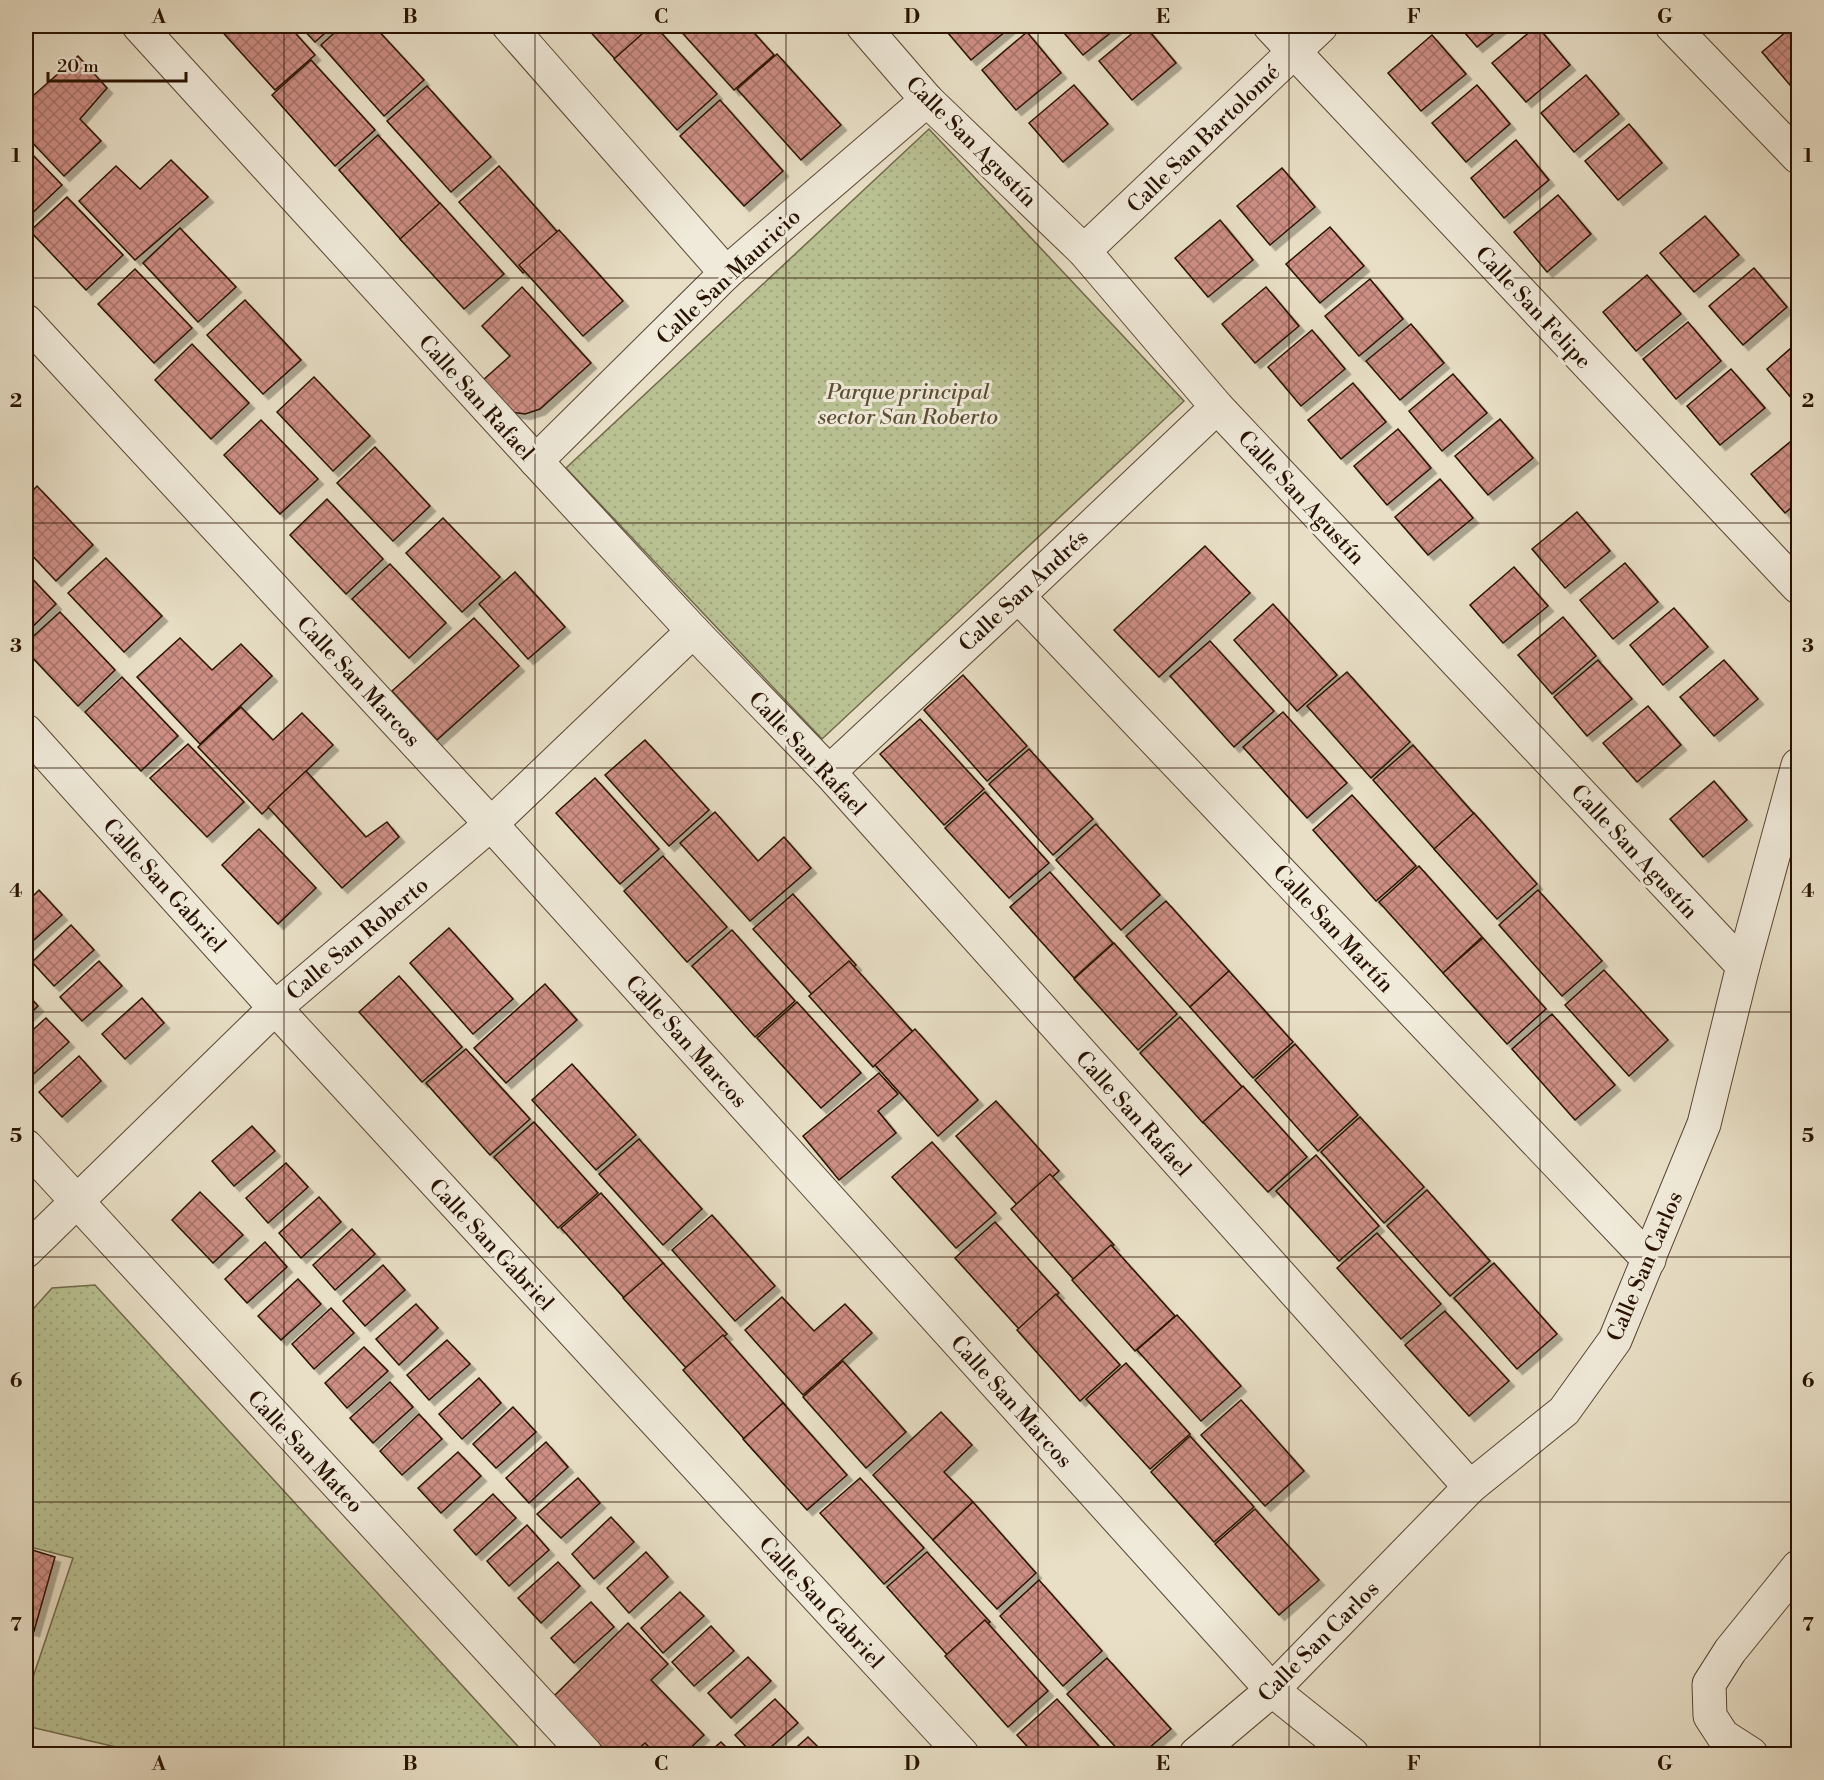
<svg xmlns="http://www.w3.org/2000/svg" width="1824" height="1780" font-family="'Libre Bodoni',serif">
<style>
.park{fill:url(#park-dots);stroke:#716a4a;stroke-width:1.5}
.building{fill:url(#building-cross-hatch);stroke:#291200;stroke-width:1.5;filter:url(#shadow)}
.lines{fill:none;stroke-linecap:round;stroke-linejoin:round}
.minor-casing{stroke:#594532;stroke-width:35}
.minor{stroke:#f0eada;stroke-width:33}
.grid{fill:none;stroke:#291200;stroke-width:1.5;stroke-opacity:0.55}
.labels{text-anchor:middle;stroke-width:6;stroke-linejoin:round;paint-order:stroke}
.street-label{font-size:22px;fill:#291200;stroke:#f0eada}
.park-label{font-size:22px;font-style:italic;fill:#5b4f33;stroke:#f0eada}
.neatline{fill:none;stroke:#291200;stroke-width:2}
.grid-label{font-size:20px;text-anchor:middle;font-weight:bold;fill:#291200}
</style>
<defs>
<pattern id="park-dots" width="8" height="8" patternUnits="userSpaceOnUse" patternTransform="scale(1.5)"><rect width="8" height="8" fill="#b9c193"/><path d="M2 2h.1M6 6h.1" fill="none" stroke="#9fa57d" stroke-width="1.8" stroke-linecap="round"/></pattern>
<pattern id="building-cross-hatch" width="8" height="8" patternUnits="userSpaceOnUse" patternTransform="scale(1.5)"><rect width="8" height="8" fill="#cd8e84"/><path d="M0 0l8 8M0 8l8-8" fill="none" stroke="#a6736a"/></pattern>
<filter id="shadow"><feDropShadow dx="5.5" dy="5.5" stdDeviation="0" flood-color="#0004"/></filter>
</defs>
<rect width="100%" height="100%" fill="#e8dfc6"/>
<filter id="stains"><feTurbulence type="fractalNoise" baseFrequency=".00333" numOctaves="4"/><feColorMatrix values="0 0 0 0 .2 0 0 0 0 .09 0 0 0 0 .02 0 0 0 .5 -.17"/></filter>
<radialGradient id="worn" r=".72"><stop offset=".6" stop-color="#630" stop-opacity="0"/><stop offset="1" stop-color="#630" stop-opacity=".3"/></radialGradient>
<g class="park">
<polygon points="929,129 1184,401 822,739 566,468"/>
<polygon points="95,1285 525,1754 146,1754 26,1726 26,1698 73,1558 26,1546 26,1317 52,1288"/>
</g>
<g class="building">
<polygon points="217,26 289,26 315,55 275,90"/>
<polygon points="300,26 333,26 315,42"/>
<polygon points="342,26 374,26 424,80 384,116 321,45"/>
<polygon points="585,26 652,26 615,59"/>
<polygon points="651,26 655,26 717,94 677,130 614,59"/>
<polygon points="676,26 748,26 774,55 734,90"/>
<polygon points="942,26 1012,26 971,60"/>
<polygon points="1058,26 1119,26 1083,55"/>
<polygon points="1141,26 1145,26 1176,63 1132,100 1099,61"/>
<polygon points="1459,26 1503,26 1477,47"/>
<polygon points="1537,26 1570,65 1526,102 1492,63"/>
<polygon points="1793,26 1798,26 1798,88 1795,91 1762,52"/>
<polygon points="1027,32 1061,73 1016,110 982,70"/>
<polygon points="1432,35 1466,74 1421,111 1388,73"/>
<polygon points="777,54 841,125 801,160 737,89"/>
<polygon points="78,56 107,88 80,119 101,141 64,176 26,136 26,102"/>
<polygon points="311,60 375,130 335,166 272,95"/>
<polygon points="1586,75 1619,114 1574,152 1541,113"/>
<polygon points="1074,85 1108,124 1063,162 1029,123"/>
<polygon points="1477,85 1510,124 1466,162 1432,123"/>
<polygon points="427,86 491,157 451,192 387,121"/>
<polygon points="720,100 783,171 744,206 680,136"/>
<polygon points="1629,124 1662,163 1618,200 1585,161"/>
<polygon points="378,135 442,206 402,241 339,170"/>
<polygon points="1516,140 1549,180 1504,218 1471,178"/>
<polygon points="26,148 62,185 26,219"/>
<polygon points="171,160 208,197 135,260 79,201 116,166 140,189"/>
<polygon points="499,166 562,237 523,273 459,202"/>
<polygon points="1282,168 1315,207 1270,245 1237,206"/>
<polygon points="1558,195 1591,234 1547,272 1514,232"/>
<polygon points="67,197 123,255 86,290 30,231"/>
<polygon points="440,203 504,274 464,309 400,239"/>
<polygon points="1705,216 1739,255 1694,292 1660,253"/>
<polygon points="1220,220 1253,260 1208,297 1175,258"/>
<polygon points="1330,227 1364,266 1320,303 1286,264"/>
<polygon points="180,228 236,287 198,322 143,263"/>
<polygon points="559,230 623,301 583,336 519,265"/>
<polygon points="1754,268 1787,307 1743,345 1709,306"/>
<polygon points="135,269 192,328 154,363 98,304"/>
<polygon points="1647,275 1681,314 1636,351 1603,312"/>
<polygon points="1370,279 1403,319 1359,356 1325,316"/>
<polygon points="522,287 591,363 540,409 525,414 511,412 483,380 510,356 482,326"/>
<polygon points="1266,287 1299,326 1255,363 1222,324"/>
<polygon points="245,300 301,360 263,394 207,335"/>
<polygon points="1688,322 1721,361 1676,399 1643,359"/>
<polygon points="1411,324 1444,363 1400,400 1366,361"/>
<polygon points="1312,330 1345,369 1301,406 1268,367"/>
<polygon points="1798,342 1798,406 1767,369"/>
<polygon points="192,344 249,403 211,439 155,380"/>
<polygon points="1731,369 1765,408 1720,445 1687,406"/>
<polygon points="1453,374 1487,413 1442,451 1409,411"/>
<polygon points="314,377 370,436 333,471 277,412"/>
<polygon points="1353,383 1386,422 1341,459 1308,420"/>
<polygon points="1500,419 1533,458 1488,495 1455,456"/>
<polygon points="261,420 318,479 280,514 224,455"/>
<polygon points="1398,429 1431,468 1387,505 1354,466"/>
<polygon points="1796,437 1798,440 1798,502 1785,513 1751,474"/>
<polygon points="375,447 430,506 393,541 337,483"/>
<polygon points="1440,479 1473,518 1428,555 1395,517"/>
<polygon points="37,486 93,545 56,581 26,549 26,498"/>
<polygon points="327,499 383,559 346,594 290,535"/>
<polygon points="1577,512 1610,551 1565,588 1532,549"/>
<polygon points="443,518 500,577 462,612 406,553"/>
<polygon points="1205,546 1250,593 1159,677 1114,630"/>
<polygon points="106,558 162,616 124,652 68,593"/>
<polygon points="1625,563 1658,602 1613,639 1580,600"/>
<polygon points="390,564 446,623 409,658 352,599"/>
<polygon points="1514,567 1548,606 1503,643 1470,605"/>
<polygon points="26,572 56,604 26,633"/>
<polygon points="515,572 565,627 528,659 479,604"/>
<polygon points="1273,604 1337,675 1297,711 1234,640"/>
<polygon points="1674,608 1708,647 1663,685 1630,645"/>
<polygon points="60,612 115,670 78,706 26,651 26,643"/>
<polygon points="1563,617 1596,656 1552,694 1518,655"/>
<polygon points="474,618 519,666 437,740 392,691"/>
<polygon points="180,638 212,670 241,644 272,676 200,744 137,677"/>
<polygon points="1210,641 1274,711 1234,747 1170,676"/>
<polygon points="1598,660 1632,699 1587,736 1554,697"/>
<polygon points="1724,660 1758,699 1714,736 1680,697"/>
<polygon points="1347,672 1410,742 1371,778 1307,706"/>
<polygon points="963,675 1027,746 987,781 924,710"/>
<polygon points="122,677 178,736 141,771 85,712"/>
<polygon points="1648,706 1681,745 1637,782 1603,743"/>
<polygon points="241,707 273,740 302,713 333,745 262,814 198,747"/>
<polygon points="1283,712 1347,783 1307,818 1243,747"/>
<polygon points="920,719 984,789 944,825 880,754"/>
<polygon points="645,740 709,810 669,846 605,775"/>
<polygon points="188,744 244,802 207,837 150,778"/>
<polygon points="1413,745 1476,816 1436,851 1373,780"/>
<polygon points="1029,749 1093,819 1053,855 989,784"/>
<polygon points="306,771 366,837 387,822 399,837 342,888 268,807"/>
<polygon points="595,778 659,849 620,884 556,813"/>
<polygon points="1714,781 1747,820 1703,857 1670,819"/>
<polygon points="985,792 1049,863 1009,898 945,828"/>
<polygon points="1352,795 1416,866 1376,901 1313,830"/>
<polygon points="715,812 758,861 784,837 811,868 750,921 680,843"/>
<polygon points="1474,813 1537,884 1497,919 1434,849"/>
<polygon points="1096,824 1160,895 1121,930 1056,860"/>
<polygon points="259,829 316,888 278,924 222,865"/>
<polygon points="663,856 727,927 687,962 624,891"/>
<polygon points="1419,866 1482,937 1443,973 1379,902"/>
<polygon points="1050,872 1113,943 1074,978 1010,907"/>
<polygon points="39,890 62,915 26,947 26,903"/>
<polygon points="1538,890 1602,961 1562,996 1499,925"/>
<polygon points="793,894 856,965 817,1000 753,929"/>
<polygon points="1166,901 1229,971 1190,1007 1126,936"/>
<polygon points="71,925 94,950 54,986 32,962"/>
<polygon points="449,928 513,999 473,1034 410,963"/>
<polygon points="732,930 795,1001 755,1037 692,966"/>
<polygon points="1483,938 1546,1009 1507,1044 1443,973"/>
<polygon points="1114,943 1177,1014 1138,1050 1074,979"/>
<polygon points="99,961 122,986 82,1021 60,997"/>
<polygon points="849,961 913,1032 873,1067 809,996"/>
<polygon points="1604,970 1668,1040 1629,1076 1565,1005"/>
<polygon points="1229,971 1293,1042 1253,1078 1190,1007"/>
<polygon points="399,976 462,1047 422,1082 359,1012"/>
<polygon points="545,984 577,1020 506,1083 474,1048"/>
<polygon points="26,993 38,1006 26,1018"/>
<polygon points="142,998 164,1023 125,1059 102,1034"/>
<polygon points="797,1002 861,1073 821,1108 757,1038"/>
<polygon points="1552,1014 1615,1085 1575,1120 1512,1049"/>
<polygon points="1180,1017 1243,1088 1203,1123 1140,1053"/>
<polygon points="46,1018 69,1042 28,1079 26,1075 26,1036"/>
<polygon points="915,1029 978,1100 938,1136 875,1065"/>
<polygon points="1295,1044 1358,1115 1318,1151 1255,1080"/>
<polygon points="466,1049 530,1119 490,1155 426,1083"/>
<polygon points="79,1056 101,1081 62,1117 39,1092"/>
<polygon points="572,1064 636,1135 596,1170 532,1100"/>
<polygon points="879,1073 898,1094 878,1111 896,1133 839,1180 803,1136"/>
<polygon points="1243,1086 1307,1157 1268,1192 1203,1122"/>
<polygon points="996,1101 1059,1171 1019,1207 956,1136"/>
<polygon points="1360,1117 1424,1187 1384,1223 1321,1152"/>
<polygon points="534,1122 598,1193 558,1228 494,1157"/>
<polygon points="252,1126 275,1151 234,1186 212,1161"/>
<polygon points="639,1139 702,1209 663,1245 599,1174"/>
<polygon points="932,1142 996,1213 956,1248 892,1177"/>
<polygon points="1316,1155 1379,1226 1339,1261 1276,1191"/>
<polygon points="286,1163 308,1187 268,1223 246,1198"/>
<polygon points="1050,1174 1114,1245 1074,1280 1011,1209"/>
<polygon points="1427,1190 1490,1261 1450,1296 1387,1226"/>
<polygon points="200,1192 243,1235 213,1263 172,1220"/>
<polygon points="601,1193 664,1264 625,1299 561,1228"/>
<polygon points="319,1197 341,1222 301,1258 279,1233"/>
<polygon points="712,1215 775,1286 735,1321 672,1250"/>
<polygon points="995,1222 1059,1293 1019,1329 955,1258"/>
<polygon points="352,1229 375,1254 335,1290 313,1265"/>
<polygon points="1377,1233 1441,1304 1401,1339 1337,1268"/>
<polygon points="265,1242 287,1267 247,1303 225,1279"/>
<polygon points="1111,1245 1175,1316 1135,1351 1072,1280"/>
<polygon points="663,1263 727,1334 687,1369 623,1298"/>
<polygon points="1494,1263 1557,1334 1517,1369 1454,1298"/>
<polygon points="383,1265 405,1290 365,1326 343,1301"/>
<polygon points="298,1279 321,1304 281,1340 258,1316"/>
<polygon points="1056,1294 1120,1365 1080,1401 1017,1330"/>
<polygon points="782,1297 814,1331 845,1304 872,1333 803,1395 745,1330"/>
<polygon points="416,1304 438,1328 399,1365 376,1339"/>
<polygon points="331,1308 354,1333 314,1369 292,1344"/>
<polygon points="1445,1311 1509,1381 1469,1416 1405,1345"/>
<polygon points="1177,1315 1241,1386 1201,1421 1137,1350"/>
<polygon points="723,1335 786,1406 746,1441 683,1370"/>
<polygon points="447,1340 470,1364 429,1400 407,1375"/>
<polygon points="364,1347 388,1371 347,1408 325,1383"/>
<polygon points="843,1361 906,1432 866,1468 803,1397"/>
<polygon points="1126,1363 1190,1434 1150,1469 1086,1399"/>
<polygon points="479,1378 501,1403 462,1439 439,1414"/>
<polygon points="390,1382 413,1407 373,1443 350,1418"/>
<polygon points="1241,1400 1304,1471 1265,1506 1201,1435"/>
<polygon points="783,1403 847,1475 807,1510 743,1439"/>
<polygon points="513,1407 536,1432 496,1468 473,1444"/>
<polygon points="941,1412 972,1445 944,1472 973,1502 933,1540 873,1475"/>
<polygon points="419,1414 442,1439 402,1475 380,1451"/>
<polygon points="1190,1436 1254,1507 1214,1542 1151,1472"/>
<polygon points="546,1442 568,1467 529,1503 506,1478"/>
<polygon points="458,1452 481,1476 441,1513 418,1488"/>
<polygon points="578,1478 600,1503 561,1538 537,1514"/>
<polygon points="860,1478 924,1548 884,1584 820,1513"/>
<polygon points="493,1494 516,1518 476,1555 454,1530"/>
<polygon points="973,1502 1036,1573 997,1609 933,1540"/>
<polygon points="1255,1509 1319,1580 1279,1615 1215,1544"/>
<polygon points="611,1517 634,1542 594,1579 572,1554"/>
<polygon points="527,1525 549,1550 509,1586 487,1561"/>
<polygon points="26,1548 55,1557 34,1631 26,1629"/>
<polygon points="646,1552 668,1577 629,1613 607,1588"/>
<polygon points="927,1552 990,1622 950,1658 887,1587"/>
<polygon points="558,1562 580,1586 541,1623 518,1598"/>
<polygon points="1039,1580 1102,1651 1063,1686 1000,1616"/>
<polygon points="680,1592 704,1616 663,1653 641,1628"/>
<polygon points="591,1602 614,1627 574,1663 551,1638"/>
<polygon points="985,1620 1048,1691 1008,1727 945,1656"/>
<polygon points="628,1623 668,1664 651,1680 704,1735 684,1754 656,1754 645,1743 633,1754 609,1754 552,1698"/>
<polygon points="711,1626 734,1651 694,1686 672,1662"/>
<polygon points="748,1657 771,1681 731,1718 708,1693"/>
<polygon points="1107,1658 1171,1729 1142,1754 1122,1754 1067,1694"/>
<polygon points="775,1699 798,1723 763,1754 753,1754 735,1735"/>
<polygon points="1057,1699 1106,1754 1034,1754 1017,1735"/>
<polygon points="808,1737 825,1754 789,1754"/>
<polygon points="721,1742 733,1754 707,1754"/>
</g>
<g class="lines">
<g class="minor-casing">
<g id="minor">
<polyline points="139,26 536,461 693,631 829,772 1470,1487"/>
<polyline points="509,26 726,273"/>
<polyline points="863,26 927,100 1084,251 1217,407 1743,966"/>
<polyline points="1270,26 1798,587"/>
<polyline points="1672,26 1798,157"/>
<polyline points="1084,251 1321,26"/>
<polyline points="26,321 491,824 1272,1690 1352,1754"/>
<polyline points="536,461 726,273 927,100"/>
<polyline points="1018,596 1649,1260"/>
<polyline points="26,731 275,1008 962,1754"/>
<polyline points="829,772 1018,596 1217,407"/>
<polyline points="26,1146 586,1754"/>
<polyline points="26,1251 275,1008 491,824 693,631"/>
<polyline points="1196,1754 1272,1690 1470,1487 1564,1411 1615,1340 1704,1124 1743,966 1798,765"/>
<polyline points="1751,1754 1723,1736 1710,1716 1709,1684 1730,1651 1798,1567"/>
</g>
</g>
<use href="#minor" class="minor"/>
</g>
<path class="grid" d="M284,26V1754M535,26V1754M786,26V1754M1038,26V1754M1289,26V1754M1540,26V1754M26,278H1798M26,523H1798M26,768H1798M26,1012H1798M26,1257H1798M26,1502H1798"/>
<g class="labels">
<g class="street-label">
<text transform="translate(1203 138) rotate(-44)" y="8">Calle San Bartolomé</text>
<text transform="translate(972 141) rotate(45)" y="8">Calle San Agustín</text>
<text transform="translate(728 276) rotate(-43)" y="8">Calle San Mauricio</text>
<text transform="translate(1534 307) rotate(47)" y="8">Calle San Felipe</text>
<text transform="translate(477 397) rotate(48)" y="8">Calle San Rafael</text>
<text transform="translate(1302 497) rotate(47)" y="8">Calle San Agustín</text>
<text transform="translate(1023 590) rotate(-43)" y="8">Calle San Andrés</text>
<text transform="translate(359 681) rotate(47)" y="8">Calle San Marcos</text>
<text transform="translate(808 753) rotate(47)" y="8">Calle San Rafael</text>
<text transform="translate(1635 851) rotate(47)" y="8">Calle San Agustín</text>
<text transform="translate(165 885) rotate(48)" y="8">Calle San Gabriel</text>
<text transform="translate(1334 928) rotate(47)" y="8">Calle San Martín</text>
<text transform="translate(357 938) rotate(-40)" y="8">Calle San Roberto</text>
<text transform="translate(687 1041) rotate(48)" y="8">Calle San Marcos</text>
<text transform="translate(1134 1113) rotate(48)" y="8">Calle San Rafael</text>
<text transform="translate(492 1244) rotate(47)" y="8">Calle San Gabriel</text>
<text transform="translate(1644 1266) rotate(-67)" y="8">Calle San Carlos</text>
<text transform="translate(1012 1401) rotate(48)" y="8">Calle San Marcos</text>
<text transform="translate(306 1451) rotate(47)" y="8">Calle San Mateo</text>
<text transform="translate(822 1602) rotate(47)" y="8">Calle San Gabriel</text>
<text transform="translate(1318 1641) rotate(-45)" y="8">Calle San Carlos</text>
</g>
<g class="park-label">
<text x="908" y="399">Parque principal<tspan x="908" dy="25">sector San Roberto</tspan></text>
</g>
</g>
<rect width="1824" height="1780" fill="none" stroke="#e8dfc6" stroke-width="66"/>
<path d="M48 72v9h138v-9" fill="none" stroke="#291200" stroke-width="3"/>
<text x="57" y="72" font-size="18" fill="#291200" stroke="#f0eada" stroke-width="4.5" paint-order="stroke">20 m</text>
<rect x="33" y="33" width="1758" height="1714" class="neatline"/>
<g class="grid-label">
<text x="159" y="23">A</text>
<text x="410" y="23">B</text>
<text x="661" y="23">C</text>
<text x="912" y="23">D</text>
<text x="1163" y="23">E</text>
<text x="1414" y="23">F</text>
<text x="1665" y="23">G</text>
<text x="16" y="162">1</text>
<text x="1808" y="162">1</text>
<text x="16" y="407">2</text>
<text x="1808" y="407">2</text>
<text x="16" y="652">3</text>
<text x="1808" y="652">3</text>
<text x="16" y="897">4</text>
<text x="1808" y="897">4</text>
<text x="16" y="1142">5</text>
<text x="1808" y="1142">5</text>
<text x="16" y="1387">6</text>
<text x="1808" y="1387">6</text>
<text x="16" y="1631">7</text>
<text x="1808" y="1631">7</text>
<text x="159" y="1770">A</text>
<text x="410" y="1770">B</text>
<text x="661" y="1770">C</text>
<text x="912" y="1770">D</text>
<text x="1163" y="1770">E</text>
<text x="1414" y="1770">F</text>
<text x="1665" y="1770">G</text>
</g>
<rect width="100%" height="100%" filter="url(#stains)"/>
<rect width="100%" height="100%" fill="url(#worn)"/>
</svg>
